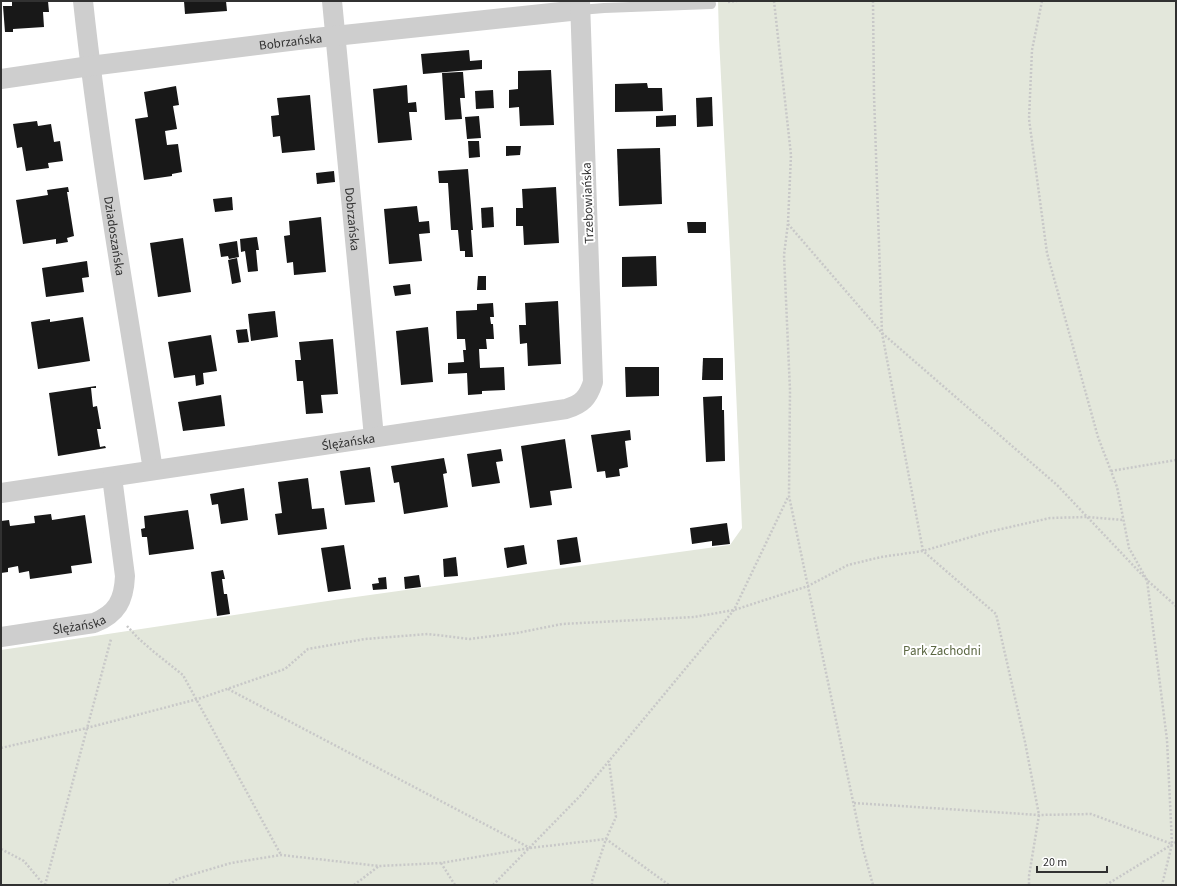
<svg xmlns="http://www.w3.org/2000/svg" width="1177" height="886" font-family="'Source Sans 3',sans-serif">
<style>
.green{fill:#e3e7db}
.building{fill:#181818}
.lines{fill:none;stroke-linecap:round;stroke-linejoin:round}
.path{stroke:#c8c8c8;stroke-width:2.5;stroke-dasharray:2 2;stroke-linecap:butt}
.lane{stroke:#cecece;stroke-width:10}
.street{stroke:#cecece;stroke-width:20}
.labels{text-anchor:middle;stroke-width:4;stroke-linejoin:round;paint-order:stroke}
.street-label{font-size:13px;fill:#313131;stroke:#fff}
.park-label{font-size:13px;fill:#5c6843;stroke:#fff}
</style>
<rect width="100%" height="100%" fill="#fff"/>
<polygon class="green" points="718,1 1176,1 1176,885 1,885 1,650 341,599 730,545 742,528 730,252 719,38"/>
<g class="building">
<polygon points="12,1 48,1 49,12 43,12 44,27 13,29 13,32 5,32 3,6 12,6"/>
<polygon points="184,1 226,1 227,11 185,14"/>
<polygon points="469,50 470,61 482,60 482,69 423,74 421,54"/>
<polygon points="551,70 554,125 520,126 519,107 509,108 509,90 518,89 518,71"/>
<polygon points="459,72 463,72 465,98 460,98 462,119 445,120 442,73"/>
<polygon points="647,83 648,88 662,88 663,111 615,112 615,84"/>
<polygon points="407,85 408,103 416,102 417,112 409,112 412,140 378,143 373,89"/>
<polygon points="176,86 179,105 173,106 177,129 165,131 167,145 178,144 182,172 172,174 172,176 144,180 135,119 148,117 144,92"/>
<polygon points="493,90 494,108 476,109 475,91"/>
<polygon points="310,95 315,150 282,153 280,136 273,137 271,116 279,115 277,98"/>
<polygon points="712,97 713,126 697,127 696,98"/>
<polygon points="676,115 676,126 656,127 656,116"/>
<polygon points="479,116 481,138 467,139 465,117"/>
<polygon points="37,121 38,126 51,124 54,142 60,141 63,161 48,163 49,168 26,171 22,147 17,148 13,124"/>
<polygon points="468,141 479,141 480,157 469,158"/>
<polygon points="506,146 521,146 520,155 506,156"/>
<polygon points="660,148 662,204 619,206 617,149"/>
<polygon points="468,169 473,230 471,230 473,257 465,257 465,251 460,251 458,230 451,230 448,183 439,183 438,171"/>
<polygon points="334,171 335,182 317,184 316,173"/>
<polygon points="68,187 69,192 67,192 74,236 67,238 68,242 56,244 56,239 23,244 16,200 48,195 47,190"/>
<polygon points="556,187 559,243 524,245 523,226 516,226 516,208 523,208 522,189"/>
<polygon points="232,197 233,210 215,212 213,199"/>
<polygon points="417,206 419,222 429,221 430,233 419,234 422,261 389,264 384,209"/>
<polygon points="493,207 494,227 482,228 481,208"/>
<polygon points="321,217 326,272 294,275 293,262 287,263 284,236 290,235 289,221"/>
<polygon points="687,222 706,222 706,233 688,233"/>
<polygon points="257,237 259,250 256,250 258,271 248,272 245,251 241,252 240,239"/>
<polygon points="183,238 191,292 158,297 150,243"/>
<polygon points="237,241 239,257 229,259 228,256 221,257 219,244"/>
<polygon points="656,256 657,286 622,287 622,257"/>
<polygon points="237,258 241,282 232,284 228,260"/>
<polygon points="87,261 89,277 82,278 84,292 46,297 42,268"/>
<polygon points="478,276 486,276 486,290 477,290"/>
<polygon points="410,284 411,294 395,296 393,286"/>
<polygon points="558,301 561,364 528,366 527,343 520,344 519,325 526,325 525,303"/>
<polygon points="493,303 494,317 490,317 491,324 493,324 494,339 486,339 487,349 479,349 480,368 504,367 505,390 482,391 482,394 468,395 467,373 448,374 448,363 464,362 463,350 466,350 465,339 457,339 456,311 477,310 477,304"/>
<polygon points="275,311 278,337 251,341 248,314"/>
<polygon points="83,317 90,361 38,369 31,322 50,319 50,322"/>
<polygon points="428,327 433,382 401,385 396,331"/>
<polygon points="247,329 249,342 238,343 236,330"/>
<polygon points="211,335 217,371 203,373 204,384 196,386 195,375 174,378 168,342"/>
<polygon points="333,339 338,394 321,395 323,413 306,414 303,381 297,381 295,360 301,360 299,342"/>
<polygon points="703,358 723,358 723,380 702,380"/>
<polygon points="625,367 659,367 659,396 626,397"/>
<polygon points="96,386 96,388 91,388 93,407 97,406 101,429 97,429 100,447 105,446 106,448 58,456 49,393"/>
<polygon points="221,395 225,426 183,431 178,402"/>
<polygon points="722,396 722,410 724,410 725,461 706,462 703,397"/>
<polygon points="630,430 631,440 625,441 628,467 619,469 620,476 606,478 605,471 597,472 591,435"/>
<polygon points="565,439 572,488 550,491 552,505 530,508 521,446"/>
<polygon points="501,449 503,461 496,462 500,483 472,487 467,454"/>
<polygon points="444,458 447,473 443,474 448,507 404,514 399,482 394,483 391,466"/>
<polygon points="370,467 375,502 345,505 340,471"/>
<polygon points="308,478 312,509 324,508 327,529 278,535 275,514 282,513 278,482"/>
<polygon points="244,488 248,520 221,524 218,504 212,505 210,494"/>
<polygon points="188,510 194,549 149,555 147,537 142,537 141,529 145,528 144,516"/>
<polygon points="51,514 52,520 85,515 92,563 71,566 72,573 30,579 29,571 19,573 18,566 8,568 8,572 1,573 1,521 9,520 10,526 35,523 34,516"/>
<polygon points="727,523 730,544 712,546 712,541 692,544 690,528"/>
<polygon points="577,537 581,562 560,565 557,540"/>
<polygon points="344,545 351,589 328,592 321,548"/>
<polygon points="524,545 527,564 507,568 504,548"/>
<polygon points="456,557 458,576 444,577 443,559"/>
<polygon points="223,570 225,579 222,579 224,594 227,594 230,614 217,616 211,572"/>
<polygon points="419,575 421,587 405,589 404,577"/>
<polygon points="386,577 387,589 373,590 372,584 379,583 378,578"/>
</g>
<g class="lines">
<g class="path">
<polyline points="774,1 791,155 788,223 784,255 790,390 789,496 863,849 873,885"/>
<polyline points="873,1 874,95 882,333 923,551 996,614 1025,742 1039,815 1029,876 1029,885"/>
<polyline points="1042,1 1032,50 1029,119 1047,253 1098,437 1117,487 1129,548 1147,580 1167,740 1172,844 1162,885"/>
<polyline points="728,2 737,1"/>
<polyline points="788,224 882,333 1057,485 1147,580 1176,606"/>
<polyline points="1111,471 1176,460"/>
<polyline points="127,626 138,638 154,652 183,675 281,855"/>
<polyline points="228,689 530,848"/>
<polyline points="1,748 87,728 198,699 285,669 308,649 365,639 428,634 470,639 517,633 562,624 694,617 734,610 808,586 848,565 881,557 923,551 988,532 1050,518 1087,517 1123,520"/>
<polyline points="854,803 1039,815 1091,814 1172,844"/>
<polyline points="1,849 24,861 44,885"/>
<polyline points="441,863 455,885"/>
<polyline points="45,885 111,639"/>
<polyline points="169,885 177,879 231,863 281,855 379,866 441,863 530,848 606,839 669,885"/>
<polyline points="354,885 379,866"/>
<polyline points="493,885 580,796 734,610 788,497"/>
<polyline points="592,885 592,881 606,839 616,817 609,761"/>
<polyline points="1106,885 1176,842"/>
</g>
<polyline class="lane" points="580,10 604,8 711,4"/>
<g class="street">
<path id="s1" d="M83,1C100,158 128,314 153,470"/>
<path id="s2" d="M332,1L374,437"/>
<path id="s3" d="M1,79L90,66L306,39L580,10"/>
<path id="s4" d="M1,493L566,409C582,404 588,398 593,382L580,1"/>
<path id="s5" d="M1,637L94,623C117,614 124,600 125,576L112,477"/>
</g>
</g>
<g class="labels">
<g class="street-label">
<text dy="5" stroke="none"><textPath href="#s3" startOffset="292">Bobrzańska</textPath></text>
<text transform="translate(587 203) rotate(-92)" y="5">Trzebowiańska</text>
<text dy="5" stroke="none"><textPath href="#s2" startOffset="219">Dobrzańska</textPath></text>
<text dy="5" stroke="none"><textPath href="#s1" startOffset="237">Dziadoszańska</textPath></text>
<text dy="5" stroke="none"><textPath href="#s4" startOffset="351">Ślężańska</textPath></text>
<text dy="5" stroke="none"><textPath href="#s5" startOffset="79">Ślężańska</textPath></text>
</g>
<g class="park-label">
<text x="942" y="655">Park Zachodni</text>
</g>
</g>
<rect width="1177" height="886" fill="none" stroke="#313131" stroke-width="4"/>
<path d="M1037 866v6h70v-6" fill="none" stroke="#313131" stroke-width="2"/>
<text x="1043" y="866" font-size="12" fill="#313131" stroke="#ffffff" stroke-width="3" paint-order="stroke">20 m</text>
</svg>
